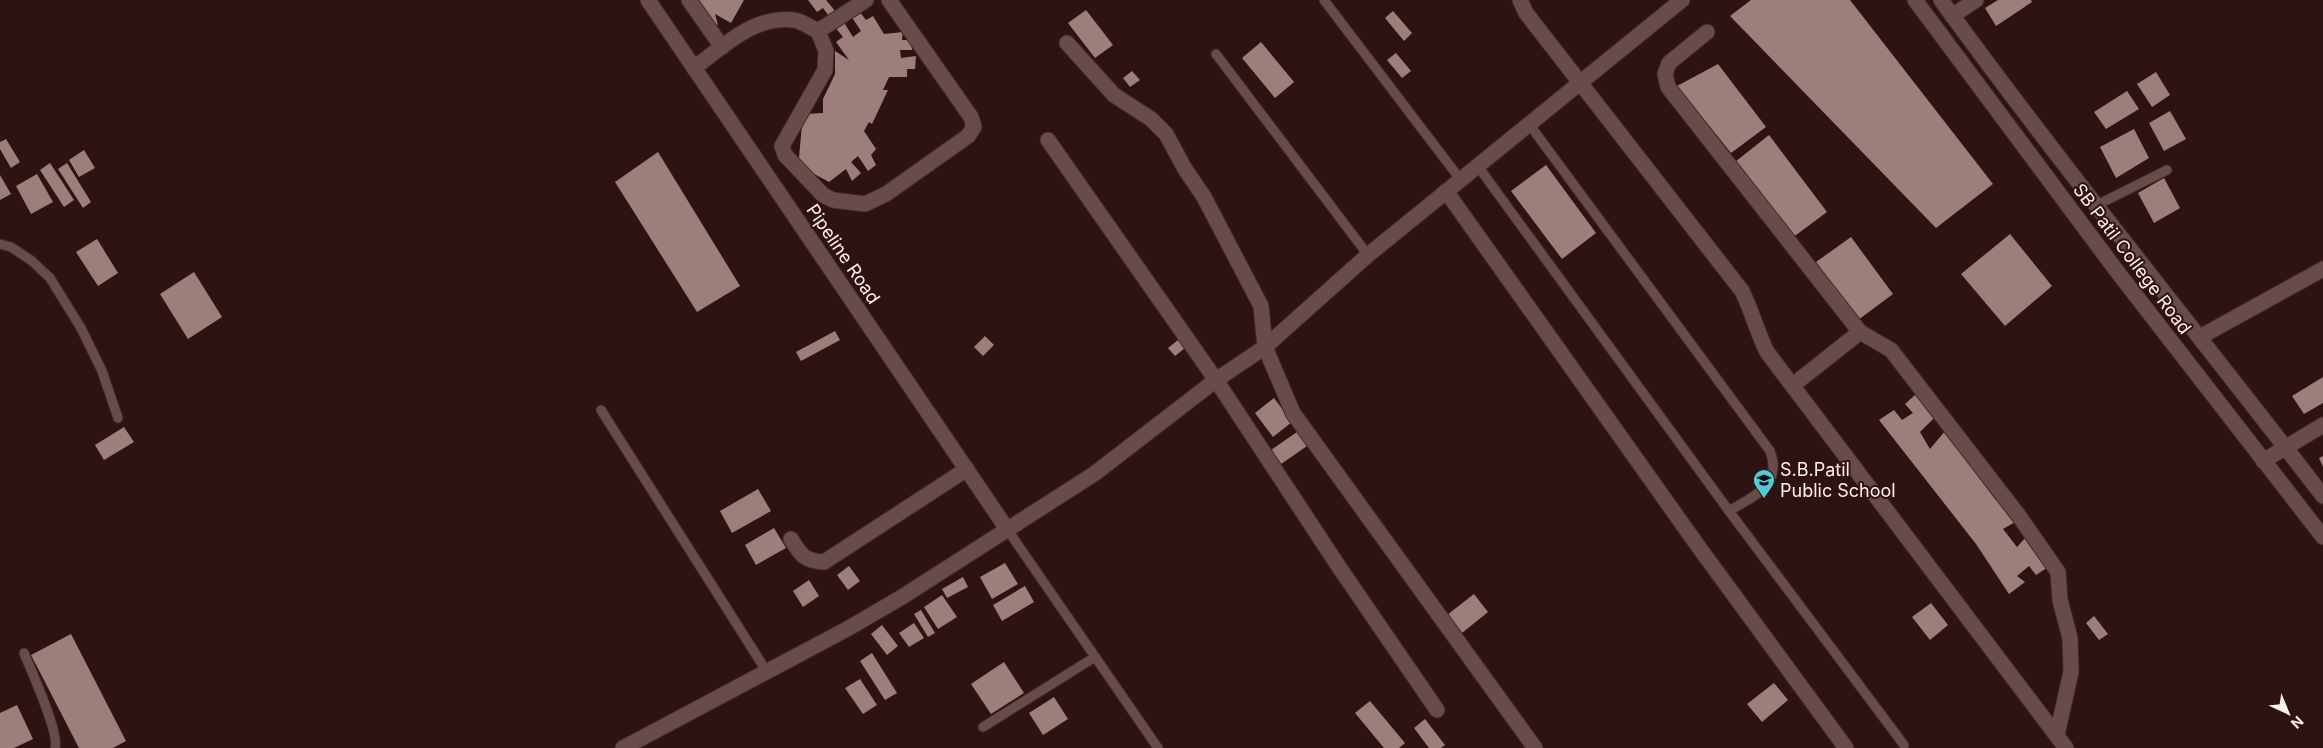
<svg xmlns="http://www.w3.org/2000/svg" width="2323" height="748" font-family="Inter,sans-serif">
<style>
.building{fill:#9e7e7a}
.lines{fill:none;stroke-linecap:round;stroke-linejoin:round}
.service-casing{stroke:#3e2d2c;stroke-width:11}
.minor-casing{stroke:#3e2d2c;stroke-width:17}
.tertiary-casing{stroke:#3e2d2c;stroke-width:17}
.service{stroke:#694c49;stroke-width:9}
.minor{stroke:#694c49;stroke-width:15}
.tertiary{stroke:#694c49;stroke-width:15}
.labels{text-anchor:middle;stroke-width:4;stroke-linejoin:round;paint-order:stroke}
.street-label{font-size:18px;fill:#fff0ee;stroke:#2d1412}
.poi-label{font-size:18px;fill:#fff0ee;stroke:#2d1412;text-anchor:start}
</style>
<rect width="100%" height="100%" fill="#2d1412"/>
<g class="building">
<polygon points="699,0 744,0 731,23 715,14 718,25 709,22"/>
<polygon points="808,0 826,0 836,12 829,16 823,8 817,12"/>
<polygon points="1751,0 1850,0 1993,184 1936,228 1730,16"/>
<polygon points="1998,0 2031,0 2032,2 1996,26 1985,8"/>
<polygon points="1086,10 1113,45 1095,58 1068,23"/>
<polygon points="859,11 866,20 873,16 884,34 903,32 902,40 911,40 912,50 900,50 901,58 916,56 915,69 907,69 907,77 889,77 883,90 888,90 872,124 869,122 864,131 876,149 871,155 876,165 868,171 858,156 851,162 861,173 852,181 846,169 829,182 805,169 799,158 802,124 805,114 823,113 823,99 835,74 835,51 849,60 836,42 843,37 835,27 843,21 853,37 861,31 851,16"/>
<polygon points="1393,11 1412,33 1404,41 1385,18"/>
<polygon points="1261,42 1294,82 1275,98 1242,58"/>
<polygon points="1396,53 1411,71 1402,78 1387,60"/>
<polygon points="1718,64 1766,127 1731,153 1677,86"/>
<polygon points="1132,71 1140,80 1130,87 1123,78"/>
<polygon points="2156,72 2170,95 2152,107 2137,84"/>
<polygon points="2127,91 2139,109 2106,129 2094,112"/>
<polygon points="2170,111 2186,139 2164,151 2149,123"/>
<polygon points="2134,129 2149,158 2116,178 2100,147"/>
<polygon points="1769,135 1827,212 1792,238 1735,162"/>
<polygon points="6,139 20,162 11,168 0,149 0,142"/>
<polygon points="84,150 95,168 79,177 69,160"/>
<polygon points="658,152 740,286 697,312 615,182"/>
<polygon points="50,163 74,200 64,207 40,170"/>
<polygon points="67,163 91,202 83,208 58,169"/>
<polygon points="1546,165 1596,233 1562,259 1511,191"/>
<polygon points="37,174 53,202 31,214 16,186"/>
<polygon points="0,175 11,194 0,200"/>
<polygon points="2164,178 2180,208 2154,223 2138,193"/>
<polygon points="2010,234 2052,286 2005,326 1961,274"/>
<polygon points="1851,237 1893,294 1858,320 1816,262"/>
<polygon points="97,239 118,273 98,286 76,252"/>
<polygon points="194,272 222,317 188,339 160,294"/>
<polygon points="835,331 840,340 801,361 796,352"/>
<polygon points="985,336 994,345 983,356 974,347"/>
<polygon points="1178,340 1185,348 1175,356 1168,348"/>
<polygon points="2323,377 2323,403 2304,414 2292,396"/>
<polygon points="1916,394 1935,417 1920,432 1930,449 1945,431 1995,499 2017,521 2003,529 2017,547 2028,535 2048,567 2036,575 2029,566 2017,576 2025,582 2009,594 1976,544 1879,420 1894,410 1902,420 1913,413 1905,404"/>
<polygon points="1274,398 1292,422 1273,437 1255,413"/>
<polygon points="124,427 134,442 104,460 95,445"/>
<polygon points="1297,432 1307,446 1281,464 1271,450"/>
<polygon points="2323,456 2323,467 2319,458"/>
<polygon points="758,489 771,511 732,533 720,511"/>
<polygon points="774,528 786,548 756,565 745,545"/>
<polygon points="1005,563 1018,584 992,599 980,577"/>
<polygon points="849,566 860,581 848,590 837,575"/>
<polygon points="963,577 968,587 947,598 942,589"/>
<polygon points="809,580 819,596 803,607 793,591"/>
<polygon points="1025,586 1034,602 1002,621 993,605"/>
<polygon points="1474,594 1488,612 1462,633 1447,615"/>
<polygon points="942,595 957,617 938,629 924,607"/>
<polygon points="1931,603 1948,625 1930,640 1912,617"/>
<polygon points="921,610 935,633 928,637 914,614"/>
<polygon points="2094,616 2108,634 2099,640 2086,623"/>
<polygon points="914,623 924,638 909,647 899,633"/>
<polygon points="882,625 898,646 887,655 871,634"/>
<polygon points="71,634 126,741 113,748 79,748 31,655"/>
<polygon points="872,653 897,693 885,700 860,661"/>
<polygon points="1004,662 1024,693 991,714 971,684"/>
<polygon points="860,679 877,705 863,714 845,688"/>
<polygon points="1774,683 1788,700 1762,722 1747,704"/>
<polygon points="1054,697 1068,719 1043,735 1029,713"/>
<polygon points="1370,701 1405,743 1399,748 1384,748 1355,713"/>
<polygon points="17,705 33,739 14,748 0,748 0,713"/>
<polygon points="1425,719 1445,745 1441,748 1429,748 1414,728"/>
</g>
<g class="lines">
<g class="service-casing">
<g id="service">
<polyline points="1324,0 1460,179"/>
<polyline points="1216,54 1368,255"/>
<path d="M1529,124L1770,451C1783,485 1754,496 1729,511L1904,745"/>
<polyline points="1477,165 1729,511"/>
<polyline points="2097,205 2167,170"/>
<polyline points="0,244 11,247 32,261 50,278 81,328 102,371 118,418"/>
<polyline points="601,410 767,672"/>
<polyline points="1007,529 1158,748"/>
<path d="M24,653C31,670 60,734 55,748"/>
<polyline points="983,727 1095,657"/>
</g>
</g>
<g class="minor-casing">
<g id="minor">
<polyline points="648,0 1007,529"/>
<polyline points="689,0 722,47"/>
<path d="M1520,0L1526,13L1742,291C1752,311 1757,332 1767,352L2066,748"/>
<polyline points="1952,16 1976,0"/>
<polyline points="818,31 866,0"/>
<polyline points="1707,32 1669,63 1665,74 1668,87 1860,332 1891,350 2019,516 2058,572 2060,600 2070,638 2071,672 2057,735"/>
<polyline points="1067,43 1114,95 1151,119 1166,134 1185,169 1204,197 1261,306 1265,347 1293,413 1535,748"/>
<path d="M694,68C724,46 754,15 794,20C802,21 811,28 818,31L826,51L825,70L782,146L785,155L823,195L833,200L865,204L886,194L968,136L974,127L971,117L889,0"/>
<polyline points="1048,140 1216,380 1339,567 1437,710"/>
<polyline points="1446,191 1698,546 1846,748"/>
<polyline points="2200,337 2323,269"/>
<polyline points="1793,385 1860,332"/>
<polyline points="2263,461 2323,425"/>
<path d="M791,539C801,555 804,561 824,562L967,469"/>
<polyline points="623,748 847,629 902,597 1094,474 1216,380 1265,347 1368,255 1682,0"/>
</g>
</g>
<g class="tertiary-casing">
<g id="tertiary">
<polyline points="1915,0 2116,270 2323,537"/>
<path d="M1941,0C2064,169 2196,331 2323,496"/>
</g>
</g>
<use href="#service" class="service"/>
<use href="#minor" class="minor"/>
<use href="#tertiary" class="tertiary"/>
</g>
<defs>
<g id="school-pin" transform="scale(1.125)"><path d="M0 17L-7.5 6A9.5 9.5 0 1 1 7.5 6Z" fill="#51ccd4" stroke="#2d1412"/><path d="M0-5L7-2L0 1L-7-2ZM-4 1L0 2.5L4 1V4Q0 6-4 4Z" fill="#111"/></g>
</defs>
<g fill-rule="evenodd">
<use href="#school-pin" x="1764" y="480"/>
</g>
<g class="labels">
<g class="street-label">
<text transform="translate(843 254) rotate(56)" y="6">Pipeline Road</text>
<text transform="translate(2132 259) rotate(53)" y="6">SB Patil College Road</text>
</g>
<g class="poi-label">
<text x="1780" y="476">S.B.Patil<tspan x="1780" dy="21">Public School</tspan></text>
</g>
</g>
<g transform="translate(2288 713) rotate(136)" stroke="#2d1412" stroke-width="4" paint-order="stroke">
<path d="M0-4L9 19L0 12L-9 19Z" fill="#fff0ee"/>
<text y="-8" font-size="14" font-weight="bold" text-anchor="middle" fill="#fff0ee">N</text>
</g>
</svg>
